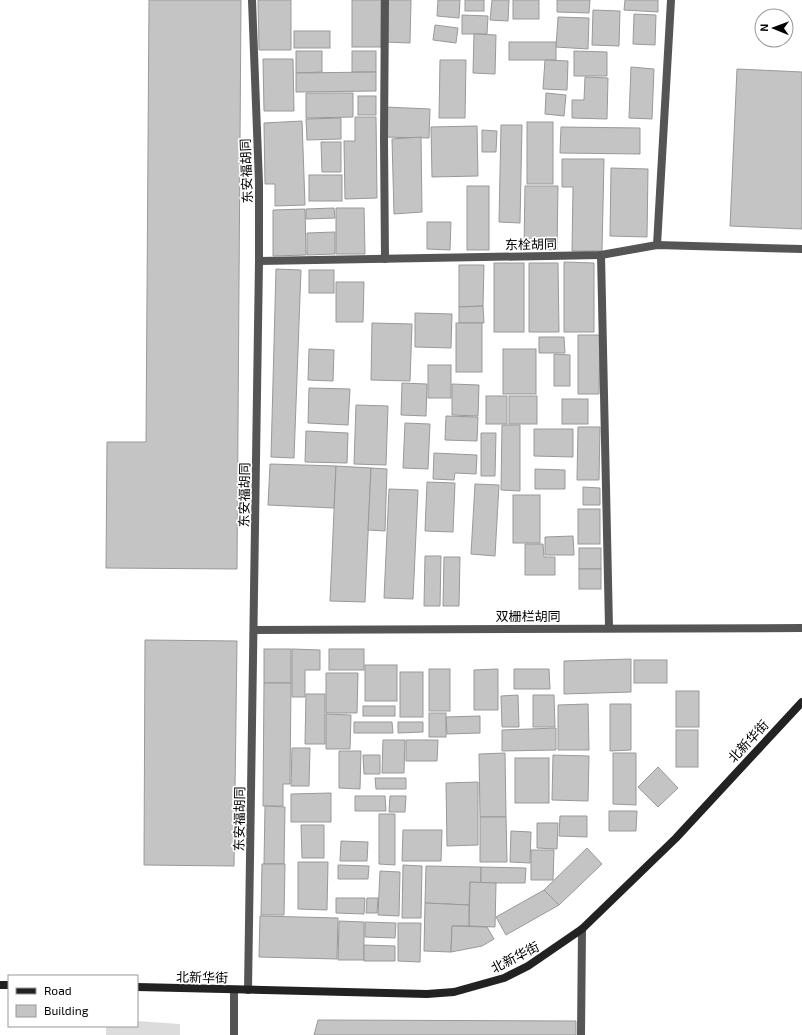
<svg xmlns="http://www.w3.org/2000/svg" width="802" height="1035" font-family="'Exo 2','Noto Sans SC',sans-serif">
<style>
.green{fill:#dcdcdc}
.building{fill:#c4c4c4;stroke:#999}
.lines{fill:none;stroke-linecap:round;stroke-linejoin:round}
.lane{stroke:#555;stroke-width:8}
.secondary{stroke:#222;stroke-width:8}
.labels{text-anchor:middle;stroke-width:3.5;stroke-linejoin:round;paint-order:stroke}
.street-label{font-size:13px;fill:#000;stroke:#fff}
</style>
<rect width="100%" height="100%" fill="#fff"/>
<polygon class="green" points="137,1021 180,1024 180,1035 106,1035 106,1026 137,1026"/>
<g class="building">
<polygon points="149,0 241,0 237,569 106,568 107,442 146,442"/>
<polygon points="258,0 291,0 291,50 259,50"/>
<rect x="352" y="0" width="29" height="47"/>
<polygon points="385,0 411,0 410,43 385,42"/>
<polygon points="438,0 460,0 459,18 437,16"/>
<rect x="465" y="0" width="19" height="11"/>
<polygon points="492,0 509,0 508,21 490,20"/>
<rect x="513" y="0" width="26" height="19"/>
<polygon points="557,0 590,0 589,13 557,12"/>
<polygon points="625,0 658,0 658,12 624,10"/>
<polygon points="593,10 620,11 619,46 592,45"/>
<polygon points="634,14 656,15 655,45 633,44"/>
<polygon points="462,15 488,16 487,34 462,34"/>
<polygon points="558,17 589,18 588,49 556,47"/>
<polygon points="435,25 458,28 456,43 433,40"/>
<rect x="294" y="31" width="36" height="17"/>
<polygon points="474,34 496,35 495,74 473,73"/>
<rect x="509" y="42" width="47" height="18"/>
<polygon points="296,51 322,51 322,72 296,73"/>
<rect x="352" y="51" width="24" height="21"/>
<polygon points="574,51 607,52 607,76 574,76"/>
<polygon points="263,59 293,59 294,111 264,111"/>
<polygon points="440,60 466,60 465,118 439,118"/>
<polygon points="545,60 568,61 567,90 543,89"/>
<polygon points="631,67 654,69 652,119 629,118"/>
<polygon points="737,69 802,72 802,229 730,226"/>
<polygon points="376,72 376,91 296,92 296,73"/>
<polygon points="585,77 608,78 607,119 572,118 572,100 584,100"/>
<polygon points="306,93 353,93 353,117 306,118"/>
<polygon points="546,93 566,95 564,116 545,114"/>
<rect x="358" y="96" width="18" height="19"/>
<polygon points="385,107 430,109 429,138 384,137"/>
<polygon points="355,117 376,117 377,198 345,199 344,141 355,141"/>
<polygon points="341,118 341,139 307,140 306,119"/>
<polygon points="302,121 305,205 275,206 275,184 265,184 264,123"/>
<rect x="527" y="122" width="26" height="62"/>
<polygon points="501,125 522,125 520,223 499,222"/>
<polygon points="477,126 478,176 432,177 431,127"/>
<polygon points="561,127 640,128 640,154 560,153"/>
<polygon points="482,130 497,131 496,152 482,152"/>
<polygon points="421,137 422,212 394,214 392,139"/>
<polygon points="321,142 341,142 341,172 322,172"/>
<polygon points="562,159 604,159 602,251 572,251 573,187 562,187"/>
<polygon points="611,168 648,169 647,237 610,236"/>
<rect x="309" y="175" width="33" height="26"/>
<rect x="467" y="186" width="22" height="64"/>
<polygon points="525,186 558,186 557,250 524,249"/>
<polygon points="334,208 335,218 306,219 306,209"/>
<polygon points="336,208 364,208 365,254 336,254"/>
<polygon points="305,209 306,255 273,256 273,210"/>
<polygon points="427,222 451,222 450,250 427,249"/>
<polygon points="335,232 335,254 307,255 307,233"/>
<polygon points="564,262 594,263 594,332 564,332"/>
<rect x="494" y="263" width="30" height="69"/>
<polygon points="529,263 558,263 559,332 529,332"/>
<polygon points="459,265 484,265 483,306 459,307"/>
<polygon points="276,269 301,270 294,458 271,457"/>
<rect x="309" y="270" width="25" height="23"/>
<polygon points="336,282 364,282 363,322 336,322"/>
<polygon points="483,306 484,323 459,323 459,307"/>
<polygon points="415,313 452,314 451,348 415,347"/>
<polygon points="372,323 412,324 410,381 371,380"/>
<rect x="456" y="323" width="26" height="49"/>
<polygon points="578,335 600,335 599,394 578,394"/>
<polygon points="539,337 564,337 565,353 539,353"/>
<polygon points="309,349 334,350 333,381 308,380"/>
<rect x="503" y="349" width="33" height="45"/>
<polygon points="554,354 570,355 570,386 554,386"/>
<rect x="428" y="365" width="23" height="33"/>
<polygon points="402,383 427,384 426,416 401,415"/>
<polygon points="452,384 479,385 478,416 452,415"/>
<polygon points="309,388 350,389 348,425 308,423"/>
<rect x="486" y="396" width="21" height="28"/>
<rect x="509" y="396" width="28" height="28"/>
<rect x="562" y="399" width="26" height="25"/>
<polygon points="356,405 388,406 386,465 354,464"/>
<polygon points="446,416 478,417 477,441 445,440"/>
<polygon points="405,423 430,424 428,469 403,468"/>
<polygon points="502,425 520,425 520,491 501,490"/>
<polygon points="578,427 600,427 599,480 577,480"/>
<polygon points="534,429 573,429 573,457 534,456"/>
<polygon points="306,431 348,433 347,463 305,462"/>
<polygon points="481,433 496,433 495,476 481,476"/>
<polygon points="434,453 477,455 476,474 455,473 454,480 433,479"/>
<polygon points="270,464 336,466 334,508 268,505"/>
<polygon points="336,466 371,468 365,602 330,601"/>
<polygon points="371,468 387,469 385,531 368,530"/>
<polygon points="535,469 565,470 565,489 535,489"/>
<polygon points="427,482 455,483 453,532 425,531"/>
<polygon points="475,484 499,485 495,556 471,554"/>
<polygon points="583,487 600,488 600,505 583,505"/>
<polygon points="389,489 418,490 413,599 384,598"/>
<rect x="513" y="495" width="27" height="48"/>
<rect x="578" y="509" width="22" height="35"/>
<polygon points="573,536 574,555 545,555 545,537"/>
<polygon points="525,544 543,544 544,557 555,557 555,575 525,575"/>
<rect x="579" y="548" width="22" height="21"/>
<polygon points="425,556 441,556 440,606 424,606"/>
<polygon points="444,557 460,557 459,606 443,606"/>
<rect x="579" y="569" width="22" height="20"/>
<polygon points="145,640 237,641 234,866 144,865"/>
<rect x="264" y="649" width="27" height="34"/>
<polygon points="292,649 320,650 320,670 305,670 305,697 292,697"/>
<rect x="329" y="649" width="35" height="21"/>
<polygon points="631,659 631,692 564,694 564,661"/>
<rect x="634" y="660" width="33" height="23"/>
<rect x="365" y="665" width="32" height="36"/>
<rect x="429" y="669" width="21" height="42"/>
<polygon points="498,669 498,710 474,710 474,670"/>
<polygon points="514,669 549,669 550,689 514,689"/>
<rect x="400" y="672" width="23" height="45"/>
<polygon points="326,673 358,673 357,713 326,713"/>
<polygon points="264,683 291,683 290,784 283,784 283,806 263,806"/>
<rect x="676" y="691" width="23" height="36"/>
<polygon points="306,694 325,694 325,744 305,744"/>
<polygon points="518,695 519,727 502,727 501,696"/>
<polygon points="533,695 554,695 555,727 533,727"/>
<polygon points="588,704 589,750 558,750 558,705"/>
<polygon points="610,704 631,704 631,750 610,751"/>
<rect x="363" y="706" width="32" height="10"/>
<rect x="429" y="713" width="17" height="24"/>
<polygon points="326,714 351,715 350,749 326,749"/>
<polygon points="480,716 480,733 447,734 446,717"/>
<polygon points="354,722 392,722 393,733 354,733"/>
<polygon points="398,722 423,722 423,732 398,733"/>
<polygon points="556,728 556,750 502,751 502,730"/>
<rect x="676" y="730" width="22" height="37"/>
<polygon points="383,740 405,740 404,773 382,773"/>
<polygon points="406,740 438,740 437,761 406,761"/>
<polygon points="292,748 310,748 309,786 291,786"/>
<polygon points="339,751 361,751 360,789 339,788"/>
<polygon points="505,753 506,817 480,817 479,754"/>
<polygon points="613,753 636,753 636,805 613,804"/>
<polygon points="363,755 380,755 380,774 364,774"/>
<polygon points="553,755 589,756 588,801 552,800"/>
<rect x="515" y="758" width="34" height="45"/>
<polygon points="658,767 678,788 658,807 638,787"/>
<polygon points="375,778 406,778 406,789 376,789"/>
<polygon points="478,782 478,845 447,846 446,783"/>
<polygon points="331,793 331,822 291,822 291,794"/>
<polygon points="355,796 385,796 386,811 355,811"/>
<polygon points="390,796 406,796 405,812 389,812"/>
<polygon points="265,806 285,807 284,864 264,864"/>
<polygon points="609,811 637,811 636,831 609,831"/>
<polygon points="379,814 395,814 395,865 379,864"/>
<polygon points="560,816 587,816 587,837 559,836"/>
<polygon points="480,817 506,817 507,862 480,862"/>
<polygon points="537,823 558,823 557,849 537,848"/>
<polygon points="301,825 324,825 324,858 302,858"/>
<polygon points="403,830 442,830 441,861 402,861"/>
<polygon points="511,831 531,832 530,863 510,862"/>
<polygon points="341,841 368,842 367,861 340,861"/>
<polygon points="587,848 602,864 559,905 544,890"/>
<polygon points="531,850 554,850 553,880 531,880"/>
<polygon points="298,862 328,862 327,910 298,909"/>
<polygon points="262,864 285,864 284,915 261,915"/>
<polygon points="338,865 369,866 368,879 338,879"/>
<polygon points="403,865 422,866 421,918 402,918"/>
<polygon points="426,866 481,867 481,883 470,882 469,905 425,903"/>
<polygon points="481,867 526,868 525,883 481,883"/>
<polygon points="380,871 400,872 399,916 378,915"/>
<polygon points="470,882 496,883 495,927 469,926"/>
<polygon points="544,890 559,905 506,935 496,917"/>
<polygon points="336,898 365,898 364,914 336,913"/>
<polygon points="367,898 378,898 377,913 366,913"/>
<polygon points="425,903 469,905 469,926 452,926 451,952 424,951"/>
<polygon points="260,916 338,918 337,959 259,957"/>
<polygon points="339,921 364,922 364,960 338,960"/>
<polygon points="365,922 396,923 395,938 365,937"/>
<polygon points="398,923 421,923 420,962 398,961"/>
<polygon points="452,926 487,927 494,939 482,946 451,952"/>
<polygon points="364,945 395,946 395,961 364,961"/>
<polygon points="318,1020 576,1021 576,1035 314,1035"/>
</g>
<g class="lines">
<g class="lane">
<polyline points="657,245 671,0"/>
<polyline points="601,255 609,627"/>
<polyline points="385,259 384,137 385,0"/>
<polyline points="259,261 601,255 657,245 802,249"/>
<polyline points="254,630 802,628"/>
<polyline points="234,990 234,1035"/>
<polyline points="248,990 259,261 259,183 252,0"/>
<polyline points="581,1035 582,929"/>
</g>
<g class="secondary">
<polyline points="0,985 9,985"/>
<polyline points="137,987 427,994 454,992 504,978 528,966 582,929 676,838 802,702"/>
</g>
</g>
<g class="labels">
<g class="street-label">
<text transform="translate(246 171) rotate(-92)" y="5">东安福胡同</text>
<text transform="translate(531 244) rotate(-1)" y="5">东栓胡同</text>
<text transform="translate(244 495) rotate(-89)" y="5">东安福胡同</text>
<text x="528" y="621">双栅栏胡同</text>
<text transform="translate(748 741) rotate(-47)" y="5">北新华街</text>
<text transform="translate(239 819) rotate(-89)" y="5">东安福胡同</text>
<text transform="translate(515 957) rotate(-27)" y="5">北新华街</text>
<text transform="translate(202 977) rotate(1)" y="5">北新华街</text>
</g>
</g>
<rect x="8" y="975" width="130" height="52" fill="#ffffff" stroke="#999999"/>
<rect x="16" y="988" width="20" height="6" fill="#222222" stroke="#999999"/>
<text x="44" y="995" font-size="12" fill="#000000">Road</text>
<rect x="16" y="1005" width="20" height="12" fill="#c4c4c4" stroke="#999999"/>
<text x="44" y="1015" font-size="12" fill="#000000">Building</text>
<g transform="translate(774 28) rotate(271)"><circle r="19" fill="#ffffff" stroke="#999999"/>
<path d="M0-3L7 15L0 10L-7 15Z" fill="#000000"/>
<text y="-6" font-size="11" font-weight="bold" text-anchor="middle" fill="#000000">N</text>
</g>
</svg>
